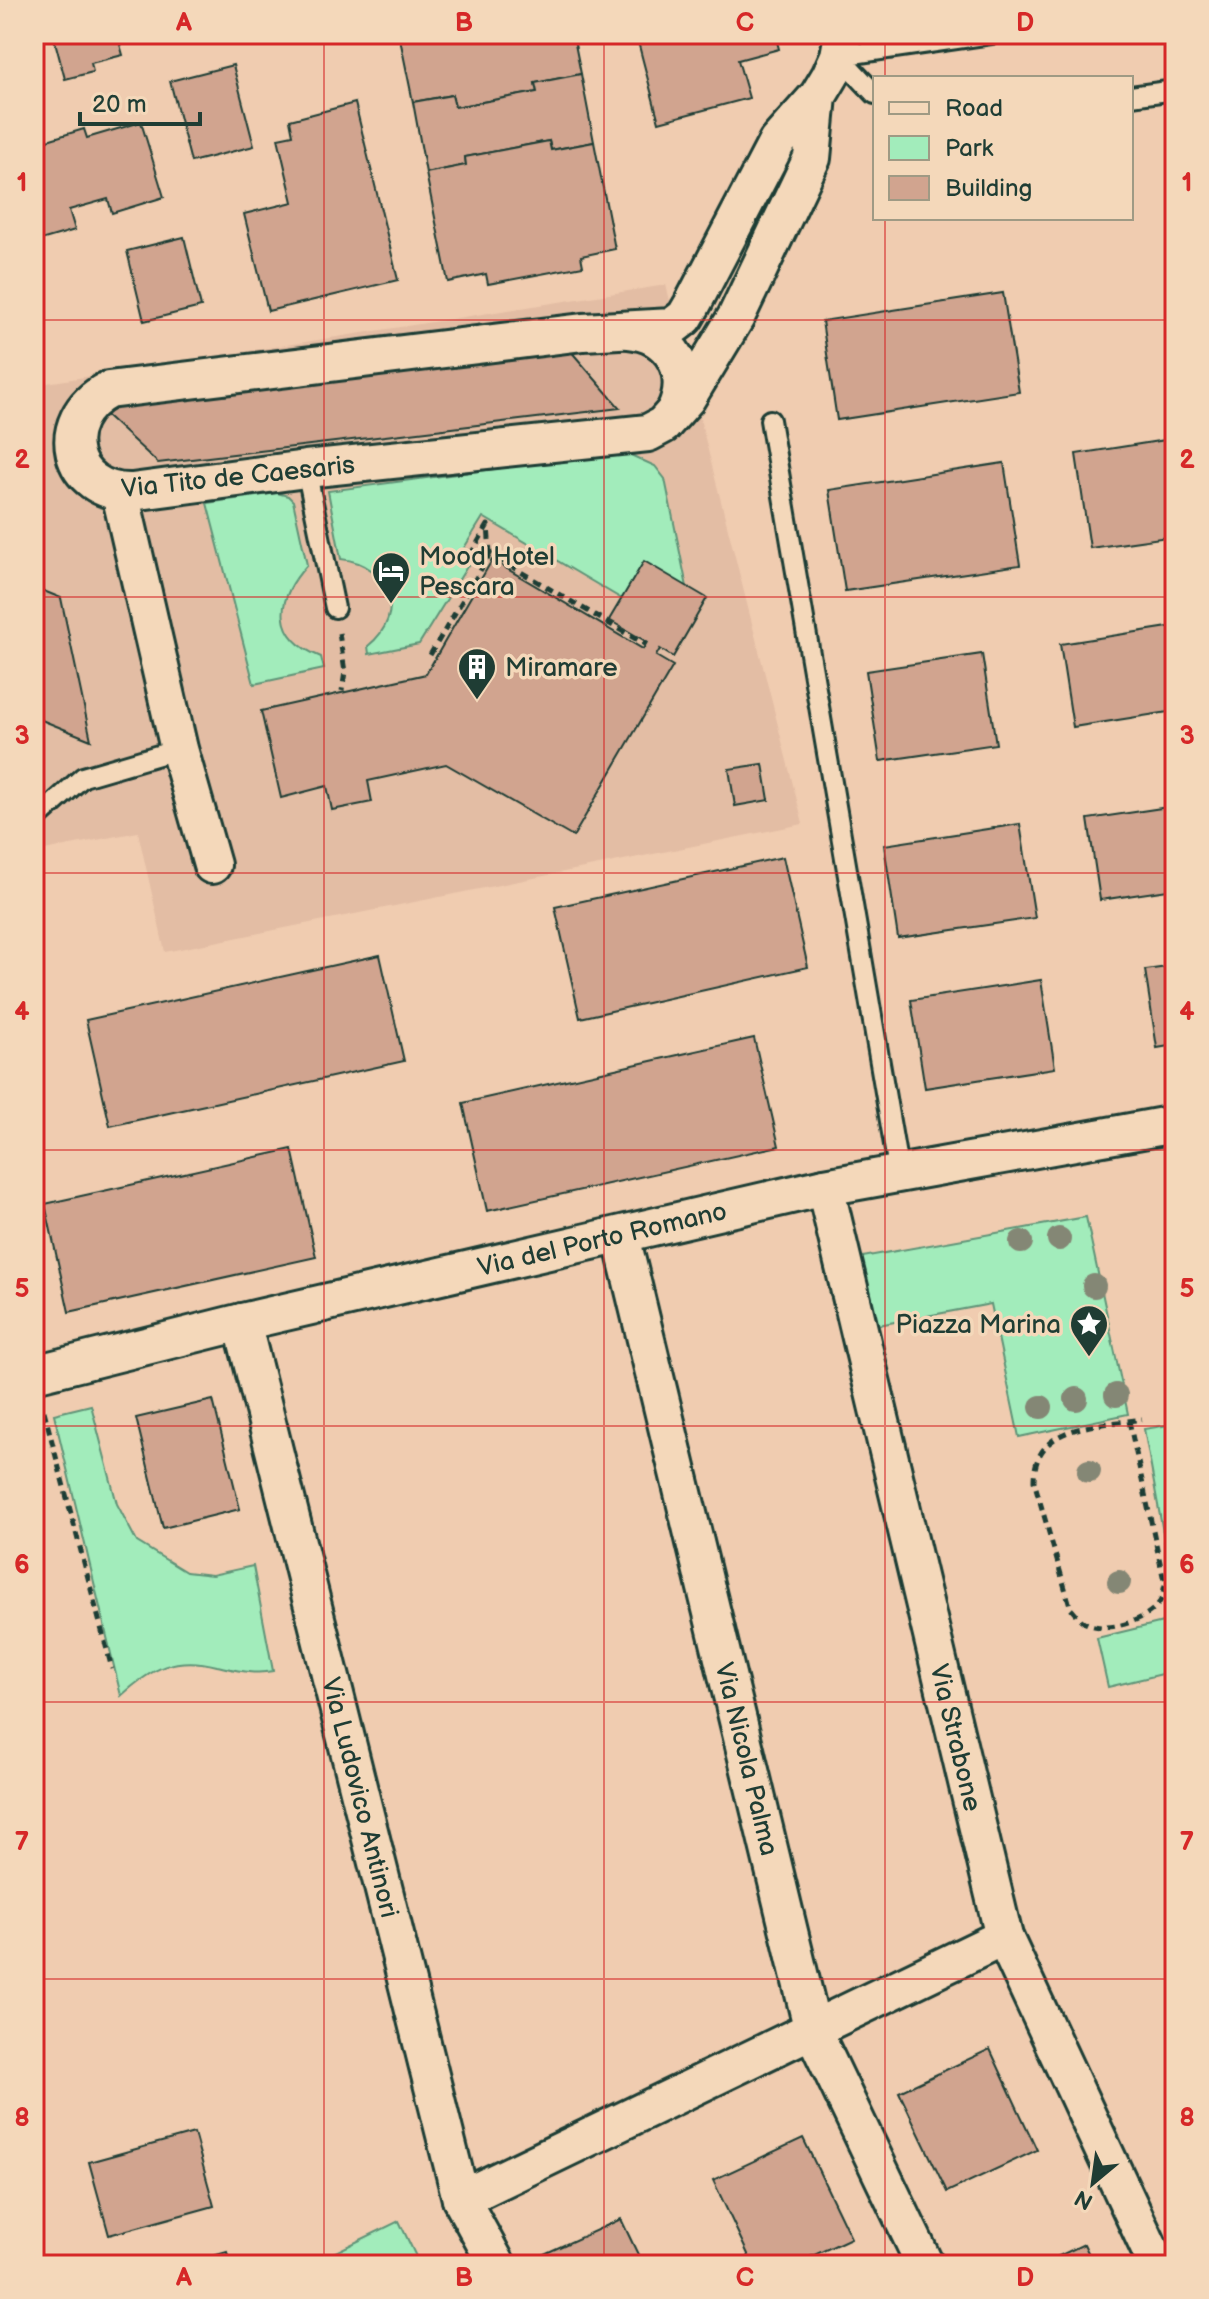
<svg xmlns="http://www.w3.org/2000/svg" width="1209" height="2299" font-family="'Balsamiq Sans',sans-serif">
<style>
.built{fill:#e3bda4}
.green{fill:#a2ecbb;stroke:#609478;stroke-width:2}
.building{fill:#d1a48f;stroke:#1f3d34;stroke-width:2}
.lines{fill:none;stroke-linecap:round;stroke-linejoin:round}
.lane-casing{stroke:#1f3d34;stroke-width:24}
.street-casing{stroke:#1f3d34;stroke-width:42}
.path{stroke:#1f3d34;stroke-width:5;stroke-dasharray:8 6;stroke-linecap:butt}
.lane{stroke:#f4d8ba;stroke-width:18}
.street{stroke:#f4d8ba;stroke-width:36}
.path-bridge{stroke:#1f3d34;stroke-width:5;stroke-dasharray:8 6;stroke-linecap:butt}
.tree{fill:#848774}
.grid{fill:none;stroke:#d62828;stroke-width:2;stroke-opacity:0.55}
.labels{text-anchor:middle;stroke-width:7;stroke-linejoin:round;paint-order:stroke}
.street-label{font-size:26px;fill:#1f3d34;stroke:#f4d8ba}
.poi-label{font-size:26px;fill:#1f3d34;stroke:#f4d8ba;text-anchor:start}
.neatline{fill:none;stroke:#d62828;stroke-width:3}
.grid-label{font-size:26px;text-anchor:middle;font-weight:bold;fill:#d62828}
</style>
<rect width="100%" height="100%" fill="#f0ccb0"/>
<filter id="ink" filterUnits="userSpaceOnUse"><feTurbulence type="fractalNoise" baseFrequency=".0125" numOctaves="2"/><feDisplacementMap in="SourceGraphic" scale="16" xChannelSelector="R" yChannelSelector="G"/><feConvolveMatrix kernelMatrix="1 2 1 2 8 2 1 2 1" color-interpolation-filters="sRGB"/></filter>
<g filter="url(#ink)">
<polygon class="built" points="666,285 803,824 165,952 138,832 34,852 34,385"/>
<g class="green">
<path d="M624,452L655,466L665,479L687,587L622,599L483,517L464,548L473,557L419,644L369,654L368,646C408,614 390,564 341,559L328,491Z"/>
<path d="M277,493L288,496L293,501L307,565C275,600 272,637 321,657L324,669L254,684L207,503Z"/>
<polygon points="1086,1217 1128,1414 1019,1437 991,1304 873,1326 857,1258"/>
<path d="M91,1405L117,1504L137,1542L186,1572L212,1575L253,1566L273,1671C254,1675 236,1670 217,1666C175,1655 152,1668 121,1696L54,1414Z"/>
<polygon points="1175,1424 1175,1564 1169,1565 1144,1429"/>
<polygon points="1171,1620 1175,1638 1175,1671 1108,1687 1097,1638"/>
<polygon points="399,2221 420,2265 309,2265"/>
</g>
<g class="building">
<polygon points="53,34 117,34 123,55 91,63 93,72 65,79"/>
<polygon points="399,34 573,34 581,74 535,83 537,92 455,107 452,95 413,102"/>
<polygon points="636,34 775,34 779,49 738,60 749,98 659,122"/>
<polygon points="233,65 254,146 191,162 170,81"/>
<polygon points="581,74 594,142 551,150 549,141 465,157 466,165 426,173 413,102 452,95 455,107 537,92 535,83"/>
<polygon points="355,103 398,280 268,311 244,214 293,202 278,138 293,135 290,120"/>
<polygon points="141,122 164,197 112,213 108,199 69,210 75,230 34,242 34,144 84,129 87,138"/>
<polygon points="549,141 551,150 594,142 615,249 581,256 583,266 488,284 486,274 448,282 426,173 466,165 465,157"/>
<polygon points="184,237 201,307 144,321 127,251"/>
<polygon points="1003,293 1019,392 837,420 822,321"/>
<polygon points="569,349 620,408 158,463 97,407"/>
<polygon points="1172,439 1175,459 1175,536 1090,548 1076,454"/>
<polygon points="1004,463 1020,565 845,591 829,490"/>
<polygon points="492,560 643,649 647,642 609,620 644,561 707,598 673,657 660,649 656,656 673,666 573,837 446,764 368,781 372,802 332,810 327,786 281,798 261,711 426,674"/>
<polygon points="34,587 61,598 91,740 34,717"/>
<polygon points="1175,626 1175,711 1073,727 1060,644"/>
<polygon points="982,654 996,744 880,761 866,671"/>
<polygon points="763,764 769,800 735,806 729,769"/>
<polygon points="1175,806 1175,889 1100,900 1088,819"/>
<polygon points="1020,824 1035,918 898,938 884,845"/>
<polygon points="783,857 808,967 580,1018 555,907"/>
<polygon points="380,955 404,1061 110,1126 86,1020"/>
<polygon points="1175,966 1175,1045 1157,1048 1145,970"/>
<polygon points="1041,980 1055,1068 925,1088 911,1000"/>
<polygon points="754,1038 779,1146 487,1211 463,1103"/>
<polygon points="292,1149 316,1257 69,1312 45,1204"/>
<polygon points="213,1400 240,1509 163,1528 136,1418"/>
<polygon points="990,2049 1037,2150 947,2192 899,2092"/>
<polygon points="194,2133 214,2206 109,2235 89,2162"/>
<polygon points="803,2138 851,2238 793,2265 753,2265 713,2180"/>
<polygon points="621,2219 643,2265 549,2265 544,2254"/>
<polygon points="1084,2244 1094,2265 1040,2265"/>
<polygon points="227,2252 230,2265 181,2265"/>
</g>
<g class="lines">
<g class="lane-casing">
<g id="lane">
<polyline points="839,56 991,34"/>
<polyline points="839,56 875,94"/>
<polyline points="1131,96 1175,90"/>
<polyline points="770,420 899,1174"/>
<polyline points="306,469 335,608"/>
<polyline points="34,821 83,777 179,749"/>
</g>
</g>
<g class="street-casing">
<g id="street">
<path d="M818,96L812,158L736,317L687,398L663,425L648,433L306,469L132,492C68,494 51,420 108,390L583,332L672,327L685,317L692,305L777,142L818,96L830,76L839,56L843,34"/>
<path d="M629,330C672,334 693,373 675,411"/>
<polyline points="120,493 179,749 212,865"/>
<path id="s1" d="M825,1187L1004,1937L1157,2265"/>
<path id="s2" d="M621,1236L813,2031L925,2265"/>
<path id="s3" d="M242,1322L461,2199L497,2265"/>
<path id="s4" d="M34,1374L242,1322L825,1187L1175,1124"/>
<polyline points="461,2199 1004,1937"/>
</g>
</g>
<g class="path">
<polyline points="339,633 345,672 342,691"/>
<polyline points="430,655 490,554 646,645"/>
<polyline points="44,1411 112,1669"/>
<path d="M1129,1421L1165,1585C1163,1591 1163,1598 1159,1603C1146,1621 1105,1635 1084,1622C1079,1619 1075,1613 1071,1609L1034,1481C1034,1423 1098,1426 1142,1419"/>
</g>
<use href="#lane" class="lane"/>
<use href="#street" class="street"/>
<polyline class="path-bridge" points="490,554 488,525 472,552 491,563"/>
</g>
<g class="tree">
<circle cx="1059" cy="1239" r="12"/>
<circle cx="1021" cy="1242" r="12"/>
<circle cx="1094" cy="1286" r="12"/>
<circle cx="1116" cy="1395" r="12"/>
<circle cx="1076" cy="1399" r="12"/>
<circle cx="1041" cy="1407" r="12"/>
<circle cx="1089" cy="1471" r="12"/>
<circle cx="1119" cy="1582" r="12"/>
</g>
</g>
<path class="grid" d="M324,34V2265M604,34V2265M885,34V78M885,218V2265M34,320H1175M34,597H1175M34,873H1175M34,1150H1175M34,1426H1175M34,1702H1175M34,1979H1175"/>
<defs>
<g id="hotel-pin" transform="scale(2)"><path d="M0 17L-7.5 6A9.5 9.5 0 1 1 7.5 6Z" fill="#1f3d34" stroke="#f4d8ba"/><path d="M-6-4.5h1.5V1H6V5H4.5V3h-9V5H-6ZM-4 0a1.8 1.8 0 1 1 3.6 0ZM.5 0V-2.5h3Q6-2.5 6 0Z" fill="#fff"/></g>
<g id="building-pin" transform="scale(2)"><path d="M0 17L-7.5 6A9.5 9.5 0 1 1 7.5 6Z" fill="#1f3d34" stroke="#f4d8ba"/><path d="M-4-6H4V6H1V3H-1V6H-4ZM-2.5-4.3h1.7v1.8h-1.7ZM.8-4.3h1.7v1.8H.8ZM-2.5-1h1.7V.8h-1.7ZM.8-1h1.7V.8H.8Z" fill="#fff"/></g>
<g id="sight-pin" transform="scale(2)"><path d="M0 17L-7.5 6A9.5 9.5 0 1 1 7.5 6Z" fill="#1f3d34" stroke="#f4d8ba"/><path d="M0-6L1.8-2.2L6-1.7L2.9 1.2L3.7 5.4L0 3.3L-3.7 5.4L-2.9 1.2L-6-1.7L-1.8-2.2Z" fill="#fff"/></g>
</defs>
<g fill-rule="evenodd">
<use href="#hotel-pin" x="391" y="571"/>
<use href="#building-pin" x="477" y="667"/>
<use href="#sight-pin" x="1089" y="1324"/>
</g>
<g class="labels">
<g class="street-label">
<text transform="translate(238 476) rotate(-6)" y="9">Via Tito de Caesaris</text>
<text dy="9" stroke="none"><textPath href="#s4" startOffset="584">Via del Porto Romano</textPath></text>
<text dy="9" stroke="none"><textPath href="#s1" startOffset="566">Via Strabone</textPath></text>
<text dy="9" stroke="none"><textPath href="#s2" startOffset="538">Via Nicola Palma</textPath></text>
<text dy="9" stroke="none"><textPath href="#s3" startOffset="490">Via Ludovico Antinori</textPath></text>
</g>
<g class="poi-label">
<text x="419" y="565">Mood Hotel<tspan x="419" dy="30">Pescara</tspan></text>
<text x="505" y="676">Miramare</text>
<text x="1061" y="1333" text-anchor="end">Piazza Marina</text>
</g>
</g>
<rect width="1209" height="2299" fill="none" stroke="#f4d8ba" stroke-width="88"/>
<rect x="873" y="76" width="260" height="144" fill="#f4d8ba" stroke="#9f9a84" stroke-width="2"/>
<rect x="889" y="102" width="40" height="12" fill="#f4d8ba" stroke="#9f9a84" stroke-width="2"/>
<text x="945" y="116" font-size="24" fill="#1f3d34">Road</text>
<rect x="889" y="136" width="40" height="24" fill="#a2ecbb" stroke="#9f9a84" stroke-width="2"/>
<text x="945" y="156" font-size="24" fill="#1f3d34">Park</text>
<rect x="889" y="176" width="40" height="24" fill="#d1a48f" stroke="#9f9a84" stroke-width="2"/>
<text x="945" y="196" font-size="24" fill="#1f3d34">Building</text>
<g transform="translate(1093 2183) rotate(209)" stroke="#f4d8ba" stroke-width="6" paint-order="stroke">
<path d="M0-6L14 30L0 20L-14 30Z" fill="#1f3d34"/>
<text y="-12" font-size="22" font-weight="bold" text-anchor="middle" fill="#1f3d34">N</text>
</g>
<path d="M80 112v12h120v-12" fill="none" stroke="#1f3d34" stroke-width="4"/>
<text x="92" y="112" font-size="24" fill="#1f3d34" stroke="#f4d8ba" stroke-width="6" paint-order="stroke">20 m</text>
<rect x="44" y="44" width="1121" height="2211" class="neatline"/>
<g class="grid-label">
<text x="184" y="31">A</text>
<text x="464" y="31">B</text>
<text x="745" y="31">C</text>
<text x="1025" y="31">D</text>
<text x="22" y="191">1</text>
<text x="1187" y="191">1</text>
<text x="22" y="468">2</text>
<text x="1187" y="468">2</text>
<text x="22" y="744">3</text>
<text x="1187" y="744">3</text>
<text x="22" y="1020">4</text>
<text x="1187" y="1020">4</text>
<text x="22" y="1297">5</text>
<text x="1187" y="1297">5</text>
<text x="22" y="1573">6</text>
<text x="1187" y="1573">6</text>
<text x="22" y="1850">7</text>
<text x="1187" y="1850">7</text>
<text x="22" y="2126">8</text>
<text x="1187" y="2126">8</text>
<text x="184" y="2286">A</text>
<text x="464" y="2286">B</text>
<text x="745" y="2286">C</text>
<text x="1025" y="2286">D</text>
</g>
</svg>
